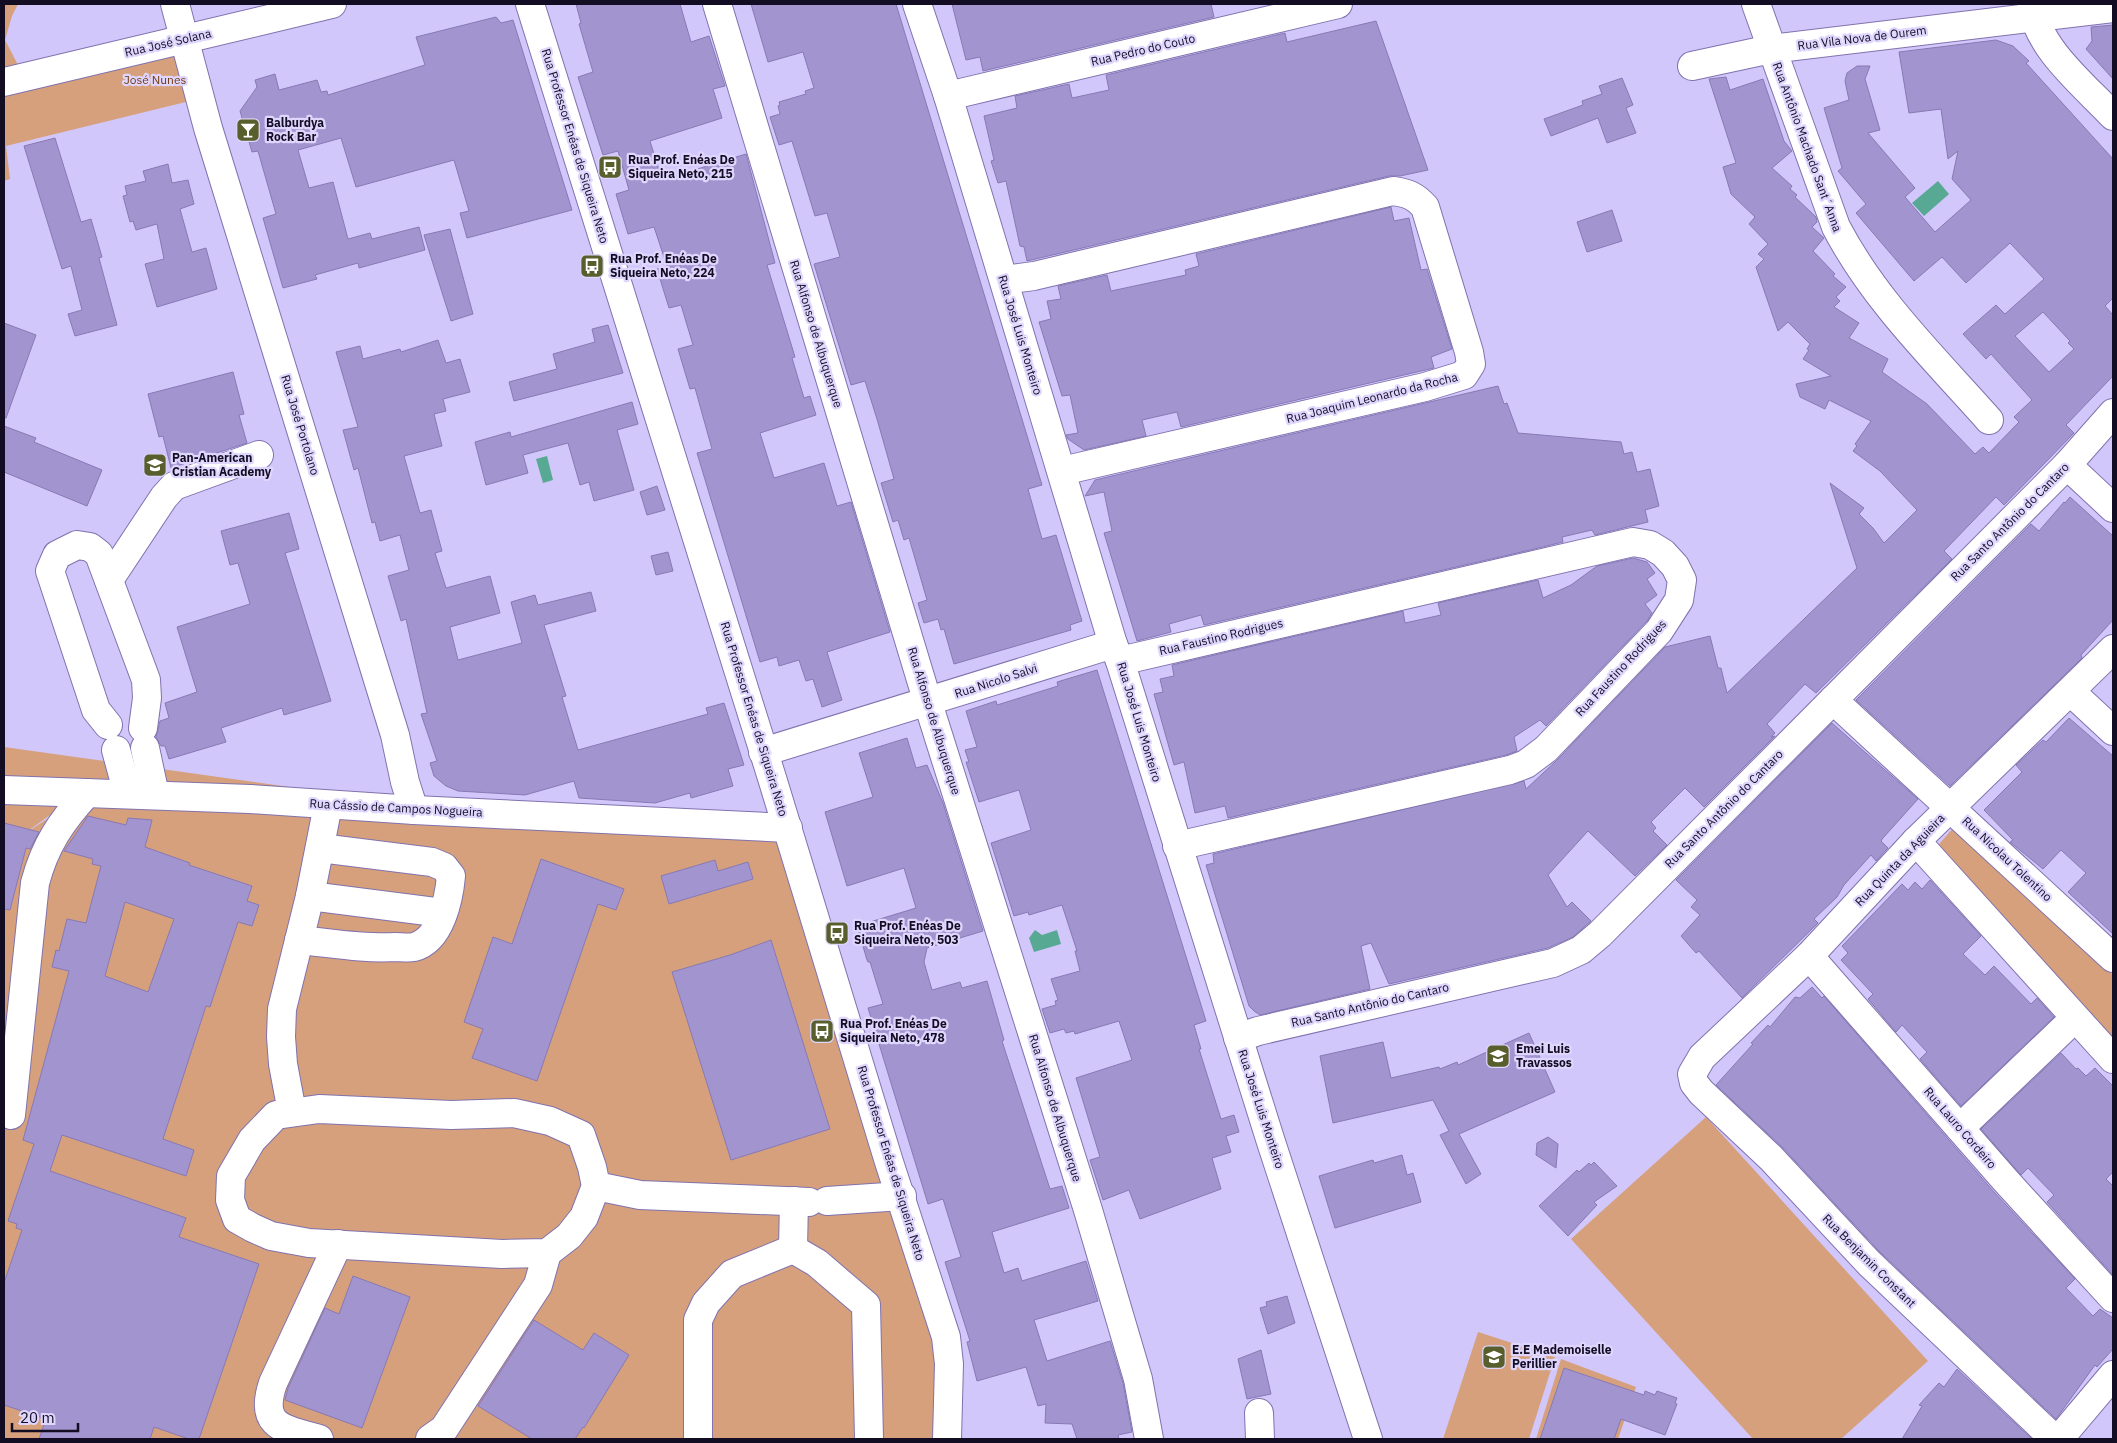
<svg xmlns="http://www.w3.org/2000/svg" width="2117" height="1443" font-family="'IBM Plex Sans',sans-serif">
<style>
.green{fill:#d6a07c}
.water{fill:#57a993}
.building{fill:#a294cf;stroke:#8779b5;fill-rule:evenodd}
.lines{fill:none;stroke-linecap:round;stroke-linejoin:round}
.minor-casing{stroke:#8172ae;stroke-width:30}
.minor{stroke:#fff;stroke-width:28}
.labels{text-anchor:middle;stroke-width:4.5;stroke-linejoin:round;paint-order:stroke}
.street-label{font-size:12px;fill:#130d23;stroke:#dfd6fe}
.park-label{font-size:12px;fill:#723b0f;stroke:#dfd6fe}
.poi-label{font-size:12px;font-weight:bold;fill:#130d23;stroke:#dfd6fe;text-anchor:start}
</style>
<rect width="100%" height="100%" fill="#d2c7fb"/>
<g class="green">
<polygon points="4,4 18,4 12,16 5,40 18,65 4,69"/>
<polygon points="182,43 194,100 6,146 10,179 4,181 4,87"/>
<polygon points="4,747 333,793 4,787"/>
<polygon points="4,793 78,795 21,836 87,793 780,836 922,1261 947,1439 4,1439"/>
<polygon points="1954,827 2113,975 2113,1041 1933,851"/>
<polygon points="1706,1117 1928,1361 1841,1439 1753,1439 1571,1239"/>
<polygon points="1478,1332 1555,1357 1529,1439 1443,1439"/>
<polygon points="1561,1359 1636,1387 1618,1439 1536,1439"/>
</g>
<g class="water">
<polygon points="1938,181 1949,194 1924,216 1912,203"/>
<polygon points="547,456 553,480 543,483 536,459"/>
<polygon points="1035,930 1042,935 1057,930 1061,944 1034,952 1029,938"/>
</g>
<g class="building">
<polygon points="576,4 680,4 691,42 709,36 725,86 713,89 722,118 650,141 662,180 746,154 775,263 767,265 795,357 792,358 804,398 810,396 816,415 760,433 774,478 824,463 837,506 851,502 890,632 827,652 842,700 822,707 813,679 806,681 799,660 779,666 777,657 760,662 697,453 712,449 695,388 690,389 678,349 693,345 681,305 669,308 657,269 667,266 654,227 628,234 616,194 629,190 618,151 603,155 578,77 593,72 579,24 581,23"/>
<polygon points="751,4 896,4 1042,485 1028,489 1042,539 1056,535 1082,621 1070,625 1071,630 954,664 944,629 941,630 938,619 924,623 918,603 927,600 909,538 904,540 898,520 893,522 881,483 894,479 877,419 865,381 851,385 814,264 840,257 827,213 815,216 792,141 779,145 770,117 780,114 778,106 780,105 779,102 806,94 805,91 814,88 803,52 768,62"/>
<polygon points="952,4 1211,4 1214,17 983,71 980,57 966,60"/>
<polygon points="496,17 501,23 513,20 572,210 467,238 460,213 469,211 454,160 356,187 341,138 298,150 309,188 333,182 348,239 370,233 372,239 419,227 425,250 359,268 358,263 315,275 317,279 283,288 263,218 276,214 258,151 252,152 240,111 257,87 255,80 275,74 279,90 317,80 321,92 327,91 328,95 425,65 416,37"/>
<polygon points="1376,21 1428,170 1400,176 1389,176 1027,261 1024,247 1020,246 1006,181 998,183 991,161 994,160 984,116 1017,108 1015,96 1069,84 1072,98 1109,90 1106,75 1285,33 1287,42"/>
<polygon points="2113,25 2113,79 2086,49 2092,41 2091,27"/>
<path d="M1996,40L2013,46L2029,61L2026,63L2113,159V298L2105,306L2113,315V376L2066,425L2074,433L2004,505L1996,497L1944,551L1952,559L1816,693L1805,684L1767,724L1775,733L1771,737L1775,736L1704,807L1685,788L1651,822L1656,828L1653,831L1667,845L1635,876L1588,831L1548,875L1567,907L1572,902L1591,921L1573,937L1548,948L1389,984L1371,943L1361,946L1370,989L1260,1015L1254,1011L1249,1006L1206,865L1214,863L1213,854L1524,781L1526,789L1557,760L1665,647L1710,636L1718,668H1721L1727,693L1857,568L1830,483L1864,508L1859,514L1873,528L1884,543L1917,510L1880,471L1853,451L1857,446L1855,444L1871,421L1829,400L1825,409L1800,397L1796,384L1831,376L1803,359L1809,350L1807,349L1810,344L1788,322L1778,331L1756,267L1764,259L1758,254L1768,244L1749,224L1755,217L1731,194L1723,167L1736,163L1709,79L1726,77L1730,90L1763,79L1784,141L1792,151L1772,168L1792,186L1790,189L1797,195L1795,197L1816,217L1817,222L1812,227L1824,238L1813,251L1835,274L1833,276L1846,287L1836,297L1840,301L1834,307L1859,323L1849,338L1888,359L1882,372L1927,404L1975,454L1983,447L1989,453L2019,422L2014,417L2032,400L1991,354L1986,359L1963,334L1996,305L2005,314L2044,279L2010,243L1966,283L1942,257L1914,281L1856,213L1866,204L1838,171L1842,168L1824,108L1849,100L1845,81L1847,73L1857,66H1870L1865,79L1880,130L1868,133L1915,188L1905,197L1935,232L1971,200L1952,179L1958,151L1948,159L1941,109L1909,113L1899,52ZM2043,312L2070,341L2068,343L2074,349L2049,372L2015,336Z"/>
<polygon points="1622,78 1633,105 1626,108 1636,133 1607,143 1598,118 1551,136 1544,119 1583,105 1582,101 1602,94 1599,86"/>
<polygon points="55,138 81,222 91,219 102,257 99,258 117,325 75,336 68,314 82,310 71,266 62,269 24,146"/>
<polygon points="168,164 172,183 188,180 194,204 180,209 192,252 206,248 217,289 157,307 145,264 164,259 157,224 136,230 133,221 130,222 123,196 127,195 125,186 146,181 143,171"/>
<polygon points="1391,207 1394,221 1409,218 1421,270 1427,269 1452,349 1431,357 1434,368 1181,427 1177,412 1142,420 1146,436 1084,450 1068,439 1066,435 1078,433 1070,395 1062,396 1039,322 1051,319 1047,301 1061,299 1058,286 1107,275 1111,291 1186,275 1185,270 1199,266 1196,254"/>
<polygon points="1612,210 1622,241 1587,252 1577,222"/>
<polygon points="450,229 473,314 451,321 424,235"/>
<polygon points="4,323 36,335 6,418 4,418"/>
<polygon points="608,325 623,373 514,401 509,382 557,369 553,354 595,342 592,329"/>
<polygon points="438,340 446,363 460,359 470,392 443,399 446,411 434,414 442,446 404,456 420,513 431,510 442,551 435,553 446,588 490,576 500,613 450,627 458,660 522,643 511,602 535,595 538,605 591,592 596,611 544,625 566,696 562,697 578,750 708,714 706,708 724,703 744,765 728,769 733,786 691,798 690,793 655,803 579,798 574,781 525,795 458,791 446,786 434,776 430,763 437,761 421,714 427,713 406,619 401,621 388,576 409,570 400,535 380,541 375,522 372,523 358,468 354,470 343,430 358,427 336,352 360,346 363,359 400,349 401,352"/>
<polygon points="233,372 244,414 239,415 247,443 171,468 163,436 159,437 148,394"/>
<polygon points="1498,386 1504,404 1507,403 1518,433 1621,442 1624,454 1632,452 1637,472 1650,469 1659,506 1645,510 1648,522 1595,535 1592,530 1562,537 1563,542 1530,550 1204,625 1201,615 1169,624 1171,632 1137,641 1104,533 1112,531 1104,492 1085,496 1095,480"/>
<polygon points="632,402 638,424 617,430 634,490 594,501 589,482 580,485 568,443 523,455 528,473 486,485 475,442 510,432 511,437"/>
<polygon points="4,426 36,438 34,442 102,470 87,506 4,472"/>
<polygon points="657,486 665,510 647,515 640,492"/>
<polygon points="2070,497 2113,536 2113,620 2081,655 2082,658 1950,786 1856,700 2031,524 2039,531 2064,502 2065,503"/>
<polygon points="289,513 299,549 285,553 331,701 284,715 282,708 221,728 226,742 169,759 165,746 161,746 156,737 160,721 169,718 165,703 197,692 177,627 250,604 238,563 230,565 221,531"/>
<polygon points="668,552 673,571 656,575 651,556"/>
<polygon points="1633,558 1647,562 1655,573 1647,579 1657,595 1645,604 1652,613 1647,621 1546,726 1540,720 1514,737 1517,751 1506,755 1228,818 1225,806 1195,813 1184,762 1174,765 1154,694 1163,692 1160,679 1174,676 1172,665 1403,611 1405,623 1441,615 1438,603 1538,580 1543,598 1571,585 1597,566"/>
<polygon points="1097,670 1206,1021 1194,1025 1201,1049 1199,1049 1221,1119 1234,1115 1239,1132 1226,1136 1231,1152 1212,1158 1221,1189 1140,1219 1129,1190 1103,1200 1090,1160 1100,1157 1076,1078 1132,1060 1119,1021 1075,1034 1074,1031 1066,1033 1064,1029 1050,1033 1042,1009 1056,1005 1055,1001 1058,1000 1051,979 1080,971 1075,951 1077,951 1062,905 1029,915 1028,912 1014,916 991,843 1031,830 1019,790 979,802 966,762 969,762 965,750 977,747 966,711 996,701 997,705 1058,686 1057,682"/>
<polygon points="2069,718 2113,756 2113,934 2068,892 2086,873 2061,850 2043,869 2010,842 2013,840 1984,810 2022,772 2016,765 2043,740 2046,742"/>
<polygon points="1832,723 1918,799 1883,838 1881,841 1888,848 1876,861 1871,855 1844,885 1837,897 1814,919 1818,923 1742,998 1699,951 1696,953 1681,936 1700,915 1691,907 1697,900 1676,880"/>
<polygon points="907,738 916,768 927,765 943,803 983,931 927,948 924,962 932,990 960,982 962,988 987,981 1004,1040 1002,1041 1050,1189 1062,1186 1069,1208 992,1232 1004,1273 1018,1268 1022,1281 1086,1261 1098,1301 1034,1320 1047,1361 1110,1341 1123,1383 1132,1432 1118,1435 1119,1439 1077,1439 1072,1424 1045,1423 1046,1404 1038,1406 1026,1367 977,1381 967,1342 970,1341 945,1262 961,1257 943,1199 928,1204 868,1008 883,1004 870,962 868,962 867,960 857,926 916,908 904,868 847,886 825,812 873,797 859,753"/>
<path d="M88,816L126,825L128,818L152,820L145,847L190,863L189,865L252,886L247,901L259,905L252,926L238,922L210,1007L206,1006L163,1139L194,1150L186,1176L62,1135L50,1171L186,1218L179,1237L259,1264L199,1439H189L154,1427L150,1439H39L46,1419L4,1405V1283L22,1230L16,1228L17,1224L8,1221L34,1144L23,1140L69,971L52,967L56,950L59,951L67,919L86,923L101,866L92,864L93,859L64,851ZM125,902L174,919L148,992L105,976Z"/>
<polygon points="4,823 39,832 30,849 26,848 10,910 4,909"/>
<polygon points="541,859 624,889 616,910 598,904 537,1081 472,1058 483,1029 464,1022 493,937 512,944"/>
<polygon points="715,860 718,871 748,862 753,879 669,904 661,876"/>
<polygon points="1930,880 1981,936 1963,954 1985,975 1994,966 2031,1004 2037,998 2054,1017 1961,1106 1920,1059 1927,1052 1902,1025 1896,1032 1868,999 1873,994 1841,960 1848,953 1842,946 1902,884 1908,890 1915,882 1922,889"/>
<polygon points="771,940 830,1129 731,1160 672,972 730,955"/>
<polygon points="1812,987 1822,998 1824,996 1994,1192 2075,1279 2066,1288 2093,1316 2100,1309 2113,1318 2113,1349 2097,1367 2095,1365 2056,1419 1880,1252 1782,1147 1716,1085 1753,1044 1751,1043 1768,1025 1770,1027 1795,997 1800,998"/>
<polygon points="1529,1033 1555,1092 1459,1134 1481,1174 1466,1184 1440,1135 1449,1131 1433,1100 1333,1123 1320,1056 1383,1042 1391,1078 1439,1067 1440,1069 1457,1062 1458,1065"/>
<polygon points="2061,1053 2076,1069 2078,1068 2086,1076 2095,1068 2113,1086 2113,1172 2106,1179 2113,1186 2113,1275 2047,1202 2054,1195 2028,1168 2021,1175 1981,1129"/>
<polygon points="1548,1137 1558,1144 1556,1168 1536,1155 1537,1143"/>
<polygon points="1402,1155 1407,1175 1413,1173 1421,1202 1335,1228 1319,1176 1373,1160 1374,1163"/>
<polygon points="1594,1162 1617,1186 1594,1202 1597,1205 1568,1236 1539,1206 1577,1170 1579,1172 1589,1163 1591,1165"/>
<polygon points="353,1276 410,1297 362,1428 285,1400 288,1388 325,1308 339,1314"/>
<polygon points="1287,1296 1295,1323 1268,1334 1260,1308 1267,1306 1266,1302"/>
<polygon points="534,1320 583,1350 594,1333 629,1355 584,1428 583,1427 575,1439 532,1439 478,1406"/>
<polygon points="1261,1350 1271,1394 1247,1399 1238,1359"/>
<polygon points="1564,1368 1644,1395 1645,1391 1655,1395 1657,1391 1677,1398 1675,1403 1677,1404 1665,1435 1621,1419 1614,1439 1540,1439"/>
<polygon points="1957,1369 2032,1439 1902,1439 1922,1406 1919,1405 1939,1383 1944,1387"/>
</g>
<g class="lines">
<g class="minor-casing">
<g id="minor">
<polyline points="175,4 208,128 395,735 405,782 414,810"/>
<polyline points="530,4 772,778 889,1162 946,1337 949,1364 947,1439"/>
<polyline points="717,4 928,703 1088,1210 1138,1379 1149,1439"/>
<polyline points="917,4 948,96 1113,644 1120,661 1271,1142 1368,1439"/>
<path d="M1756,4L1836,227C1874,300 1935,359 1989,420"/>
<path d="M2032,4C2036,47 2084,85 2113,116"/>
<polyline points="1692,66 1771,49 2113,8"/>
<polyline points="4,82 332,4"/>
<polyline points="948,96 1338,4"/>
<path d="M1004,280L1034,276L1393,191C1408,193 1415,196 1425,207L1469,352L1471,364L1464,375L1425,387L1062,471"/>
<polyline points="2067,465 2113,508"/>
<polyline points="109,580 164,497 174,486 259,455"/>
<polyline points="1120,661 1633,542 1650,545 1663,553 1675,566 1682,580 1679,600 1659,631 1546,749 1526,764 1510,770 1177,846"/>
<polyline points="2071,692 2113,731"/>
<polyline points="1833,700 2113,958"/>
<polyline points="108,725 96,710 50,571 57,555 77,545 90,547 99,554 146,680 147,698 143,728"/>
<polyline points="145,748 155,795"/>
<polyline points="116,750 128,794"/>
<polyline points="763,752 1113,644"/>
<polyline points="4,790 250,799 414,810 788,828"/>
<polyline points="1916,841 2113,1059"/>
<polyline points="310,896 443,913"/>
<path d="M299,940C331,943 363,949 395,947C401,947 408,948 414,947C441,940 449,898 451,876L444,867L432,862L320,848"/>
<polyline points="1809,956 2006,1181 2113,1298"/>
<polyline points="1238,1038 1258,1031 1553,963 1581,950 1600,934 2067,465 2113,413"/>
<polygon points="319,1109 451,1115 514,1113 550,1121 581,1135 592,1167 596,1186 584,1217 569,1236 547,1253 502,1254 309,1243 271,1236 253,1228 237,1219 230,1200 231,1176 252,1140 276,1115"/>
<polyline points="292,1112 283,1064 281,1037 282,1009 310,896 328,805"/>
<path d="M11,1115L35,883C45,845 61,822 87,793"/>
<polyline points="1960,1128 2075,1018"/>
<polyline points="596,1186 640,1195 809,1202"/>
<polyline points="827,1201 902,1196"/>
<polyline points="793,1249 817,1263 866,1305 869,1439"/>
<polyline points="793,1249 794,1201"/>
<polyline points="1259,1413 1260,1439"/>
<path d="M319,1439C284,1429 258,1427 273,1383L338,1244"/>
<polyline points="430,1439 444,1429 538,1285 547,1253"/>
<polyline points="698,1439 698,1320 706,1303 732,1274 793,1249"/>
<polyline points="2057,1439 2046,1431 1869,1263 1771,1158 1701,1092 1694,1083 1692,1074 1702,1057 1809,956 1916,841 2113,649"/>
<polyline points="2059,1439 2113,1375"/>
</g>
</g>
<use href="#minor" class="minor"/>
</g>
<defs>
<g id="bar-square" transform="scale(1.25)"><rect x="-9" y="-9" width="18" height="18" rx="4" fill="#585e2c" stroke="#dfd6fe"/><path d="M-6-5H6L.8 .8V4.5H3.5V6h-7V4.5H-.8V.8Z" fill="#fff"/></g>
<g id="bus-square" transform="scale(1.25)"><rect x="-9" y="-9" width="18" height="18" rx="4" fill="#585e2c" stroke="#dfd6fe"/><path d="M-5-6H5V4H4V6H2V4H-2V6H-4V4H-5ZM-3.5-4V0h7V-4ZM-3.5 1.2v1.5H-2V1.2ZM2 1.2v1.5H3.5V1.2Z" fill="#fff"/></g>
<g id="university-square" transform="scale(1.25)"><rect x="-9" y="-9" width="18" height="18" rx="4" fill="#585e2c" stroke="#dfd6fe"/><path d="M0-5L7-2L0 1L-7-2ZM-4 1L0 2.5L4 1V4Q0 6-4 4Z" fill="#fff"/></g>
<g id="school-square" transform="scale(1.25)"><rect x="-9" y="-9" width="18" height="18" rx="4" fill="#585e2c" stroke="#dfd6fe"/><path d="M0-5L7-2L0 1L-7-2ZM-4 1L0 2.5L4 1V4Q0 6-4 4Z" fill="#fff"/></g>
</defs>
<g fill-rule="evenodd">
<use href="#bar-square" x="248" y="130"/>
<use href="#bus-square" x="610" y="167"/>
<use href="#bus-square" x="592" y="266"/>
<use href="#university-square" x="155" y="465"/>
<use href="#bus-square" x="837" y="933"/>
<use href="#bus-square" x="822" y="1031"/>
<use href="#school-square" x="1498" y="1056"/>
<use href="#school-square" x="1494" y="1357"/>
</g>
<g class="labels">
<g class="street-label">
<text transform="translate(1862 38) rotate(-7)" y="4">Rua Vila Nova de Ourem</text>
<text transform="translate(168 43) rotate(-13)" y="4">Rua José Solana</text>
<text transform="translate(1143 50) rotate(-13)" y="4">Rua Pedro do Couto</text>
<text transform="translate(575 146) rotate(73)" y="4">Rua Professor Enéas de Siqueira Neto</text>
<text transform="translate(1807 147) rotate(70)" y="4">Rua Antônio Machado Sant´Anna</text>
<text transform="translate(816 334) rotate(73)" y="4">Rua Alfonso de Albuquerque</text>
<text transform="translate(1020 335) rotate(73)" y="4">Rua José Luis Monteiro</text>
<text transform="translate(1372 398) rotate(-14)" y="4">Rua Joaquim Leonardo da Rocha</text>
<text transform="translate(300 425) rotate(73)" y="4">Rua José Portolano</text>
<text transform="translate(2010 522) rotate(-45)" y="4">Rua Santo Antônio do Cantaro</text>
<text transform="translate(1221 637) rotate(-13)" y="4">Rua Faustino Rodrigues</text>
<text transform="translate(1621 668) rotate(-47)" y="4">Rua Faustino Rodrigues</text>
<text transform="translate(996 681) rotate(-18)" y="4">Rua Nicolo Salvi</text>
<text transform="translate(754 719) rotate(73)" y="4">Rua Professor Enéas de Siqueira Neto</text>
<text transform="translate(934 721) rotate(73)" y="4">Rua Alfonso de Albuquerque</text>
<text transform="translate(1139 722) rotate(73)" y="4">Rua José Luis Monteiro</text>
<text transform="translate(396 808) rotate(3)" y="4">Rua Cássio de Campos Nogueira</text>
<text transform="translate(1724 809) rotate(-45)" y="4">Rua Santo Antônio do Cantaro</text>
<text transform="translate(2007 859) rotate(43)" y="4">Rua Nicolau Tolentino</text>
<text transform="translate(1900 860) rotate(-46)" y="4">Rua Quinta da Aguieira</text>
<text transform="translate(1370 1005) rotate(-13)" y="4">Rua Santo Antônio do Cantaro</text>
<text transform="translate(1055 1108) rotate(73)" y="4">Rua Alfonso de Albuquerque</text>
<text transform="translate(1261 1109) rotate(72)" y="4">Rua José Luis Monteiro</text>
<text transform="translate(1960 1128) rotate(49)" y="4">Rua Lauro Cordeiro</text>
<text transform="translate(891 1163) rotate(73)" y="4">Rua Professor Enéas de Siqueira Neto</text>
<text transform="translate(1869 1261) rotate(45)" y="4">Rua Benjamin Constant</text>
</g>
<g class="park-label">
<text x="155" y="84">José Nunes</text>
</g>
<g class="poi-label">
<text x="266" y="127">Balburdya<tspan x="266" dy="14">Rock Bar</tspan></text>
<text x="628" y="164">Rua Prof. Enéas De<tspan x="628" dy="14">Siqueira Neto, 215</tspan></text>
<text x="610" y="263">Rua Prof. Enéas De<tspan x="610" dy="14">Siqueira Neto, 224</tspan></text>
<text x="172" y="462">Pan-American<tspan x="172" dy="14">Cristian Academy</tspan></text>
<text x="854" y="930">Rua Prof. Enéas De<tspan x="854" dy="14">Siqueira Neto, 503</tspan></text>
<text x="840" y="1028">Rua Prof. Enéas De<tspan x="840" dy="14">Siqueira Neto, 478</tspan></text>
<text x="1516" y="1053">Emei Luis<tspan x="1516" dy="14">Travassos</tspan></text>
<text x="1512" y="1354">E.E Mademoiselle<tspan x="1512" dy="14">Perillier</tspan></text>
</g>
</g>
<rect width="2117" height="1443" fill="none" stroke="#130d23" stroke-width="10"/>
<path d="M12 1423v8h66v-8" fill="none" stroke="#130d23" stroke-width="2.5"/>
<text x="20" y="1423" font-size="15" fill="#130d23" stroke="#dfd6fe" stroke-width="4" paint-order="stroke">20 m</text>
</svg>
